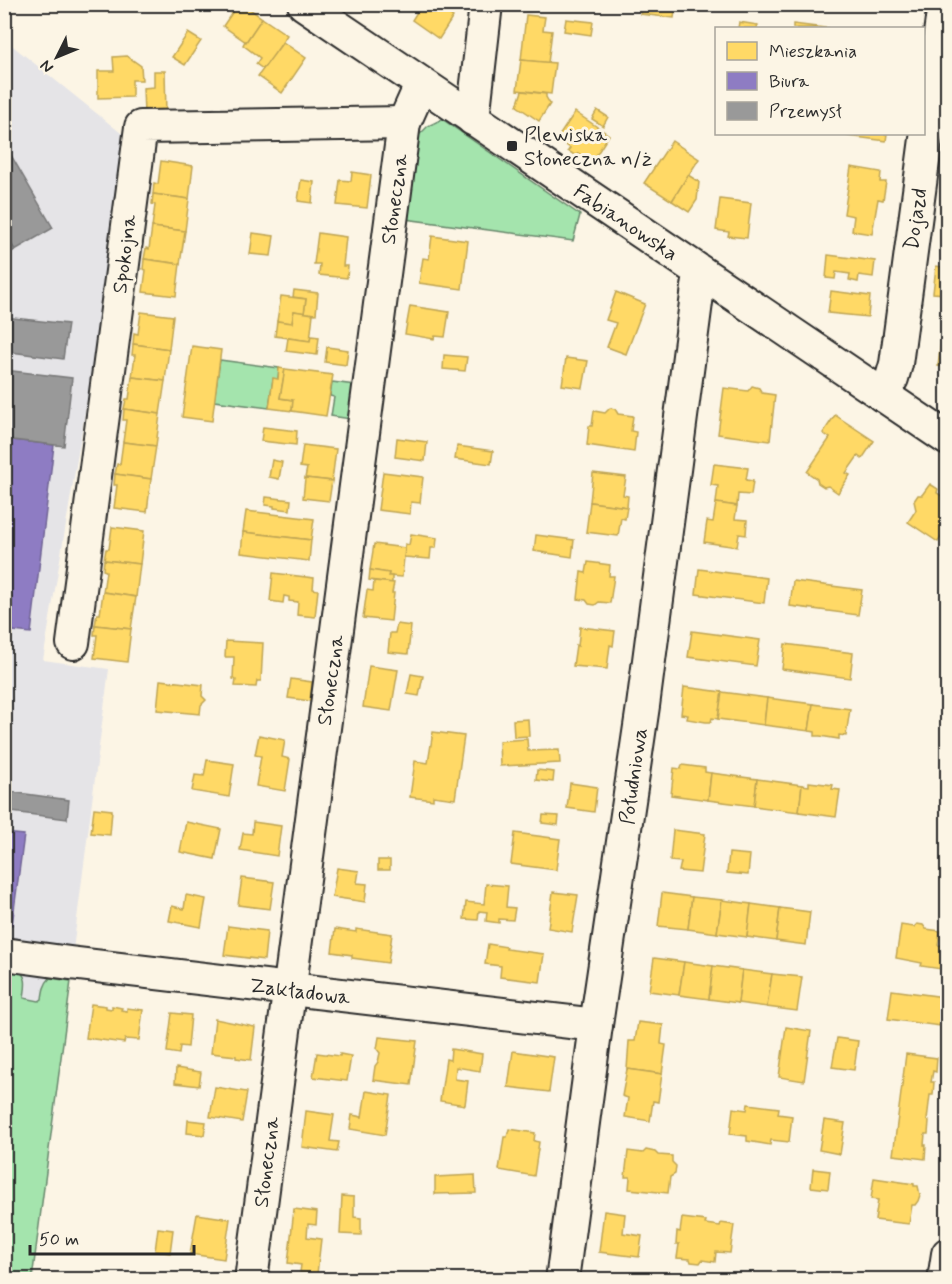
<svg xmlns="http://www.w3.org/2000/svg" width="952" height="1284" font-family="Mynerve,sans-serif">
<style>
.built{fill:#e5e4e7}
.green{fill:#a4e4ad;stroke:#68886c;stroke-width:1.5}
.homes{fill:#ffd966;stroke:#bfa554;stroke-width:1.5}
.offices{fill:#8e7cc3;stroke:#706495;stroke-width:1.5}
.industry{fill:#999;stroke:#787878;stroke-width:1.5}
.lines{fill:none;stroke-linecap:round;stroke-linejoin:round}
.minor-casing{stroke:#2b2b2b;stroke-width:36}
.minor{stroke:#fcf5e5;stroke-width:32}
.poi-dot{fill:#2b2b2b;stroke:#fcf5e5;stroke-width:2}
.labels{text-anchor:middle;stroke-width:6;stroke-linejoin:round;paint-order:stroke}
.poi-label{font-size:21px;fill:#2b2b2b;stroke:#fcf5e5;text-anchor:start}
.street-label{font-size:21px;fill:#2b2b2b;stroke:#fcf5e5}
</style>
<rect width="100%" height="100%" fill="#fcf5e5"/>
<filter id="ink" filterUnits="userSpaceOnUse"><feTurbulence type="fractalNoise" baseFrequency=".0167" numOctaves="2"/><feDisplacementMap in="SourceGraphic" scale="12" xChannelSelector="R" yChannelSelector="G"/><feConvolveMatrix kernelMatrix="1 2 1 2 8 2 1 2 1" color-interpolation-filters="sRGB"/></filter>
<g filter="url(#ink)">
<polygon class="built" points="4,39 131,141 43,660 109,669 73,950 71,981 54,1118 32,1280 4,1279"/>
<g class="green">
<polygon points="442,119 580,215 573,241 405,219 419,135 428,126"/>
<polygon points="220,360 279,368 278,379 273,379 269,408 214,401"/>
<polygon points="332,382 355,385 351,419 331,416 334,397 330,396"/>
<path d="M5,964C10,965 13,967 18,970C29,977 25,988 24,998L39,1001L42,999C43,991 44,984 50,978L71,981L32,1279L5,1280Z"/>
</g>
<g class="homes">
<polygon points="238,4 243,4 262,18 246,42 223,26"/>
<polygon points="422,4 434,4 453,17 439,39 412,20"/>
<polygon points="642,4 676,4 674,18 640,14"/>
<polygon points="526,15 545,17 543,30 552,31 548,63 521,60"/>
<polygon points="262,18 287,35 269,63 268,62 263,69 256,64 260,58 243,45 245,41 246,42"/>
<polygon points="566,19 593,22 591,35 564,31"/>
<polygon points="739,22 758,25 757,28 738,28"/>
<polygon points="793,24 825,28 829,28 793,28"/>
<polygon points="188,33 201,41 185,65 172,57"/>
<polygon points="283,42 306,58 282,93 258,76"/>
<polygon points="127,56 141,66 142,80 132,80 132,97 98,98 98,71 114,71 113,57"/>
<polygon points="521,60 555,63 551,94 517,90"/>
<polygon points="154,71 165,71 166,114 144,114 143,88 154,87"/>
<polygon points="522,91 546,94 546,97 550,104 539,121 517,106"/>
<polygon points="597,110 608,117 603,126 592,119"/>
<polygon points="575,112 609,135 592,162 578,153 576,156 568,151 570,148 557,139"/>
<polygon points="848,134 887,134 886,141 848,136"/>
<polygon points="672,141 699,159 672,201 644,183"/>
<polygon points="161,161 193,166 189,199 153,194 154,183 158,184"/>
<polygon points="851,167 881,172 880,182 886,182 883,200 878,199 872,234 852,231 854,216 844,214"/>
<polygon points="352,172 371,175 367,208 337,205 340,180 351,181"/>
<polygon points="688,175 699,182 697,200 689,212 672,201"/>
<polygon points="301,180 314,182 312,203 298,201"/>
<polygon points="153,194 189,199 185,231 152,227 155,205 152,204"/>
<polygon points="720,199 751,203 747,238 728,236 729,232 716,230"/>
<polygon points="152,227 185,231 180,264 144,259 146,248 149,249"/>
<polygon points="253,233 274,236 271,256 250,254"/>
<polygon points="318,233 346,237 343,266 348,266 347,278 319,275 320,264 314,264"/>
<polygon points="432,236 468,241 462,289 419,283 423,258 429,259"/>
<polygon points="828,255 875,261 873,277 859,275 858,282 849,280 850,274 836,272 835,279 826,278"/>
<polygon points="144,259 180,264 176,296 143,292 146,270 143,269"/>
<polygon points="936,266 948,268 948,302 944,301 945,294 933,293"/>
<polygon points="294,290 318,293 316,314 304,313 306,299 293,297"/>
<polygon points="831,291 870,296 868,317 828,313"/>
<polygon points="616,292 645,304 626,354 607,347 616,323 606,320"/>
<polygon points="281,296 306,299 304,313 294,311 292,323 277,321"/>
<polygon points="410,306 449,312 445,337 435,336 434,339 405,334"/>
<polygon points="294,311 313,314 310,341 275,336 277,321 292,323"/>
<polygon points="141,312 173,316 169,349 133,344 134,333 138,334"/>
<polygon points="311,336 319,337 317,355 286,351 288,338 310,341"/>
<polygon points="941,342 948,342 948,367 938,366"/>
<polygon points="133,344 169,349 165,381 132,377 135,355 132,355"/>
<polygon points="192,346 221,350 212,421 182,417"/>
<polygon points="327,347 348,350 346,365 325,362"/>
<polygon points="444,355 467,357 465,371 443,369"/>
<polygon points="566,358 588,361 583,388 562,385"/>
<polygon points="279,368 285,369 280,398 293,400 292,411 269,408 273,378 278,379"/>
<polygon points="285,369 333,375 326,416 292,411 293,400 280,398"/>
<polygon points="132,377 165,381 160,414 124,409 126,399 129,399"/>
<polygon points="752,386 759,388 762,393 775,395 770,441 718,434 724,388 748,391"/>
<polygon points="610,408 615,409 618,414 633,416 631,431 636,432 634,452 587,445 589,426 592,426 594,411 605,413"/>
<polygon points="124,409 160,414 156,446 123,442 126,420 123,420"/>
<polygon points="835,415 874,441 862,459 858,456 846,473 850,475 838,493 828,486 824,487 818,483 817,479 807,472 830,438 823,433"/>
<polygon points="263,427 297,431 296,445 261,441"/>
<polygon points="397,438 427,442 425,461 395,457"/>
<polygon points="123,442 156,446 151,479 115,474 117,464 120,464"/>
<polygon points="303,445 336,449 332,481 305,478 307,468 300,467"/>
<polygon points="457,446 493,451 491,464 455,459"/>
<polygon points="272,460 282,462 279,479 269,477"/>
<polygon points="714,464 748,468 746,480 753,481 751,495 738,494 737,506 716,503 718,486 711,485"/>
<polygon points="383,472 423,477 420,503 411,502 410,514 378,510"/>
<polygon points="593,473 626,477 623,495 628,496 627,507 590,502"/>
<polygon points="115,474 151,479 147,512 114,508 117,485 114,485"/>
<polygon points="305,478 332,481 329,501 303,498"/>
<polygon points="930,484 938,489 937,493 945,498 948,497 948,527 938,542 908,522 916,510 914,501 918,495 922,495"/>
<polygon points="266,497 291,500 290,510 274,508 274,506 265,505"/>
<polygon points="590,502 627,507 625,519 621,518 618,536 586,532"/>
<polygon points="716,503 737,506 735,519 747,520 746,535 739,534 737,547 704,542 707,521 713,522"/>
<polygon points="246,511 314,519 311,540 243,532"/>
<polygon points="112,527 144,531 140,564 104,560 106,549 109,549"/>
<polygon points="243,532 311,540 309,561 241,553"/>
<polygon points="411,534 437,538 436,548 431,548 430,559 404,557 405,544 409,545"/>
<polygon points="536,535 574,540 572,557 534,551"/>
<polygon points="374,544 405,548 402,577 388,576 389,573 370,570"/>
<polygon points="104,560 140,564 136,597 103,592 106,571 103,570"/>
<polygon points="588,562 610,565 609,576 614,576 610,603 599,602 595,605 589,604 586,600 578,599 581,572 586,573"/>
<polygon points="699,569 767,578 764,603 696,594"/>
<polygon points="370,570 389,573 388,576 392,576 392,583 369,580"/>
<polygon points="273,573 314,578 313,589 318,590 315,617 297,615 298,602 289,601 289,597 284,596 283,603 270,601"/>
<polygon points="374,581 394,583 392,593 394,593 391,621 363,618 367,590 373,591"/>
<polygon points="793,581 862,590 858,615 790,606"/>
<polygon points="103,592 136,597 131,629 95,625 97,614 100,614"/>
<polygon points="397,624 411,626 408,654 388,652 390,633 395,633"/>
<polygon points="95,625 131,629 127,662 94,658 97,635 94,635"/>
<polygon points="580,627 615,631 613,646 610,645 607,669 573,666 576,645 578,646"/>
<polygon points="692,631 760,640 756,666 688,657"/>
<polygon points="226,641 263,643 261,681 257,681 256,687 235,686 236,680 233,679 234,657 225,657"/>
<polygon points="785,644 853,653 850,678 782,669"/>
<polygon points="369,666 398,670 391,711 363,707"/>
<polygon points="411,674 423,676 419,696 407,694"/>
<polygon points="291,679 312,682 310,701 288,698"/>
<polygon points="160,680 203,685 202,696 206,700 201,705 200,714 157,710"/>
<polygon points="684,687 722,692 718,719 712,718 711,722 706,722 687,719 688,715 681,714"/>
<polygon points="722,692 767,698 764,725 718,719"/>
<polygon points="767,698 813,704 809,731 764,725"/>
<polygon points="813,704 850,709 846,736 839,735 839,739 820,736 815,736 815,732 809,731"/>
<polygon points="528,719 529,736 514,737 513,720"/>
<polygon points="433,732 464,736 455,799 433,796 433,800 410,797 415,761 428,763"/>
<polygon points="259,735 285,740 282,757 290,759 285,791 256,786 261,756 255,755"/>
<polygon points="527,739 528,751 559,750 560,763 500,766 499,741"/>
<polygon points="207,760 234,764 229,797 192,791 195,775 204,776"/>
<polygon points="682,765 705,768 705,772 711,773 708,800 671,795 674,768 681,769"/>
<polygon points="537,770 554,772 553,782 536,780"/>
<polygon points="711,773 757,779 754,806 708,800"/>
<polygon points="757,779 802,785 799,812 754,806"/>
<polygon points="809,782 833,785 832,789 840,790 836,817 799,812 802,785 809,786"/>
<polygon points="570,783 597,787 594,812 567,808"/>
<polygon points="94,808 112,810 110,835 91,833"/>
<polygon points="543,815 559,816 558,825 542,823"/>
<polygon points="186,822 221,829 215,859 180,852"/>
<polygon points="253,822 281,826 277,856 240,850 243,833 252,834"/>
<polygon points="673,830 705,834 700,873 679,871 681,862 670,861"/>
<polygon points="515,833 560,839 556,870 511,864"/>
<polygon points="729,853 750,855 748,875 727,873"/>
<rect x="378" y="860" width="12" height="10"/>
<polygon points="337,868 359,871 357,883 367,884 365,902 332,897"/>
<polygon points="242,878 274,882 270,909 238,905"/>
<polygon points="486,884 508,886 506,907 515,908 513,920 499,919 499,923 486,921 487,912 479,911 478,920 464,919 466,902 484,904"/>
<polygon points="553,892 578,895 572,932 548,928"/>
<polygon points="662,893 692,897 688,929 658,926"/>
<polygon points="186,895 206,899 201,927 169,921 172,906 184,909"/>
<polygon points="692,897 722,900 717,933 688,929"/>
<polygon points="722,900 751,904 747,937 717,933"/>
<polygon points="751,904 780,908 776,941 747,937"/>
<polygon points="780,908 810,912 806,945 776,941"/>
<polygon points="917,924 923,925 926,929 940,931 938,945 948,946 948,970 921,966 922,963 896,958 901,925 914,927"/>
<polygon points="228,926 267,931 264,960 224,955"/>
<polygon points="335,929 356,932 356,929 392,934 388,963 352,958 352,955 332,952"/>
<polygon points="488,944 507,947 506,949 544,954 540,982 500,977 501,966 485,964"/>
<polygon points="654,958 684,962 679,995 649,991"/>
<polygon points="684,962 713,966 709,999 679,995"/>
<polygon points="713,966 742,970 738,1003 709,999"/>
<polygon points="742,970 772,974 767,1007 738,1003"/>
<polygon points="772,974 802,977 797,1011 767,1007"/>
<polygon points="892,990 944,997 940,1026 888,1019"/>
<polygon points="91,1004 106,1006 106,1008 112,1009 112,1006 122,1008 121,1010 127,1011 127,1008 143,1010 139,1040 125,1039 124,1043 86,1038"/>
<polygon points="172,1013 191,1015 188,1047 180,1046 179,1054 167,1052"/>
<polygon points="215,1019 255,1027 251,1060 236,1058 236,1056 211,1053"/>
<polygon points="638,1022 663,1025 661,1044 666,1045 662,1074 627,1069 629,1041 635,1041"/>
<polygon points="786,1027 811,1031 804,1081 779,1077"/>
<polygon points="379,1037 417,1041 411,1085 373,1080 375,1066 378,1062 380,1053 377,1049"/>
<polygon points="837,1038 858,1041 854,1070 832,1067"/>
<polygon points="451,1049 482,1054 480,1071 456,1067 455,1079 468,1081 465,1105 440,1101 446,1059 450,1060"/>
<polygon points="513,1051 554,1057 549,1092 508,1087"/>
<polygon points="317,1053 340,1056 340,1054 351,1056 347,1081 313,1077"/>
<polygon points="906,1054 937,1058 936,1072 933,1071 931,1082 934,1082 933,1095 930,1095 927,1120 929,1121 928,1134 925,1134 924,1145 926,1145 925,1159 893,1155"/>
<polygon points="176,1068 201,1072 199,1086 175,1083"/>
<polygon points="627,1069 662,1074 658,1102 653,1101 650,1121 625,1117 628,1098 622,1096"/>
<polygon points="215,1087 247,1092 242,1122 210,1117"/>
<polygon points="366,1091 391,1095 385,1135 350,1129 352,1115 362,1117"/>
<polygon points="748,1104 779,1108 778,1114 792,1116 789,1142 771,1140 770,1145 759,1143 747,1141 747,1136 730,1134 733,1108 747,1110"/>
<polygon points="306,1111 334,1115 330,1141 339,1142 337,1152 302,1147"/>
<polygon points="188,1120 206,1122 204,1135 187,1133"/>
<polygon points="824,1120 845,1123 840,1154 819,1150"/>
<polygon points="509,1129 535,1133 534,1141 539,1142 534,1176 499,1170 504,1137 507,1137"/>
<polygon points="646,1150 655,1152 658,1155 672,1156 672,1162 676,1166 675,1174 670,1177 668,1193 629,1189 630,1177 625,1177 628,1151 643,1153"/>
<polygon points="813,1169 830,1171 828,1189 811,1187"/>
<polygon points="475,1175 476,1193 435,1194 435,1177"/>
<polygon points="874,1178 914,1184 914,1186 918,1186 920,1195 918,1201 915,1205 912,1205 909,1224 875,1220 878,1200 871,1199"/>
<polygon points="342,1196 354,1197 354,1217 361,1218 361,1235 340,1234"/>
<polygon points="294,1209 317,1212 316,1225 308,1224 307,1237 321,1239 317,1274 300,1272 301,1265 288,1263"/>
<polygon points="604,1211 625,1214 623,1233 642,1236 639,1257 599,1252"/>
<polygon points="197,1214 230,1219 224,1259 190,1254"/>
<polygon points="682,1218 706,1221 705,1224 720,1226 721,1223 734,1225 730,1253 716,1252 715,1262 702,1260 700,1263 691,1262 690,1259 677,1258 679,1244 676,1244 677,1231 680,1232"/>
<polygon points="158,1228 173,1230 170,1253 155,1251"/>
<polygon points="79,1274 106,1277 106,1280 78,1280"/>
</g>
<g class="offices">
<polygon points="4,439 54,445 31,633 4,630"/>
<polygon points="4,833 24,835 12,925 4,924"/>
</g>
<g class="industry">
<polygon points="4,143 53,228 15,250 4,232"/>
<polygon points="4,232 15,250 4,256"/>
<polygon points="4,317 68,324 63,359 4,351"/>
<polygon points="4,370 72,378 64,446 4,439"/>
<polygon points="4,791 69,800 67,819 4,811"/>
</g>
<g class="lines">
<g class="minor-casing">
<g id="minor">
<polyline points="304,4 948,439"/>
<polyline points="473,119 486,4"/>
<polyline points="882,395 892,378 896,364 944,4"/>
<polyline points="73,643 141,127 404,123"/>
<polyline points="4,954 70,963 596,1025"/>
<polyline points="251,1280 404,123 421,85"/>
<polyline points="562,1280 596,1025 643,706 700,272"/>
<polyline points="944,1280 948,1254"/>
</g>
</g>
<use href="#minor" class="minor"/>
</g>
</g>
<rect class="poi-dot" x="506" y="140" width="12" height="12" rx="3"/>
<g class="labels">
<g class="poi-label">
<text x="524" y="141">Plewiska<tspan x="524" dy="24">Słoneczna n/ż</tspan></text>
</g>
<g class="street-label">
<text transform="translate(394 199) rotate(-82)" y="7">Słoneczna</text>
<text transform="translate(915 219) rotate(-82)" y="7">Dojazd</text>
<text transform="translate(626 222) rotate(34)" y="7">Fabianowska</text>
<text transform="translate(124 254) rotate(-83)" y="7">Spokojna</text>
<text transform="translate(330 680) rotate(-82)" y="7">Słoneczna</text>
<text transform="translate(633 776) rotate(-82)" y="7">Południowa</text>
<text transform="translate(300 991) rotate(7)" y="7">Zakładowa</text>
<text transform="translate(266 1162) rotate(-83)" y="7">Słoneczna</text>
</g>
</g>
<rect width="952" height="1284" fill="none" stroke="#fcf5e5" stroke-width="24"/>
<rect x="12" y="12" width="928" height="1260" fill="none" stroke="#2b2b2b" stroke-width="2" filter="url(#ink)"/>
<rect x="715" y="27" width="210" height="108" fill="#fcf5e5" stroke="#a8a49b" stroke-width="1.5"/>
<rect x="727" y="42" width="30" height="18" fill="#ffd966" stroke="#a8a49b" stroke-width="1.5"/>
<text x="769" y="57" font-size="18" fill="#2b2b2b">Mieszkania</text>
<rect x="727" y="72" width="30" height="18" fill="#8e7cc3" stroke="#a8a49b" stroke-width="1.5"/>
<text x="769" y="87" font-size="18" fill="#2b2b2b">Biura</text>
<rect x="727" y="102" width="30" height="18" fill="#999999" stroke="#a8a49b" stroke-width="1.5"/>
<text x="769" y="117" font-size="18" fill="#2b2b2b">Przemysł</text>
<g transform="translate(57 57) rotate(227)" stroke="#fcf5e5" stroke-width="4.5" paint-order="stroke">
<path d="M0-4.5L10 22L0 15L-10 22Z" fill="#2b2b2b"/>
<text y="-9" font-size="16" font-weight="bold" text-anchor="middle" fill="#2b2b2b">N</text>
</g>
<path d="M30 1245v9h164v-9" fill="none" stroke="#2b2b2b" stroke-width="3"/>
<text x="39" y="1245" font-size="18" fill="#2b2b2b" stroke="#fcf5e5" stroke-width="4.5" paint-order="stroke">50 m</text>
</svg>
